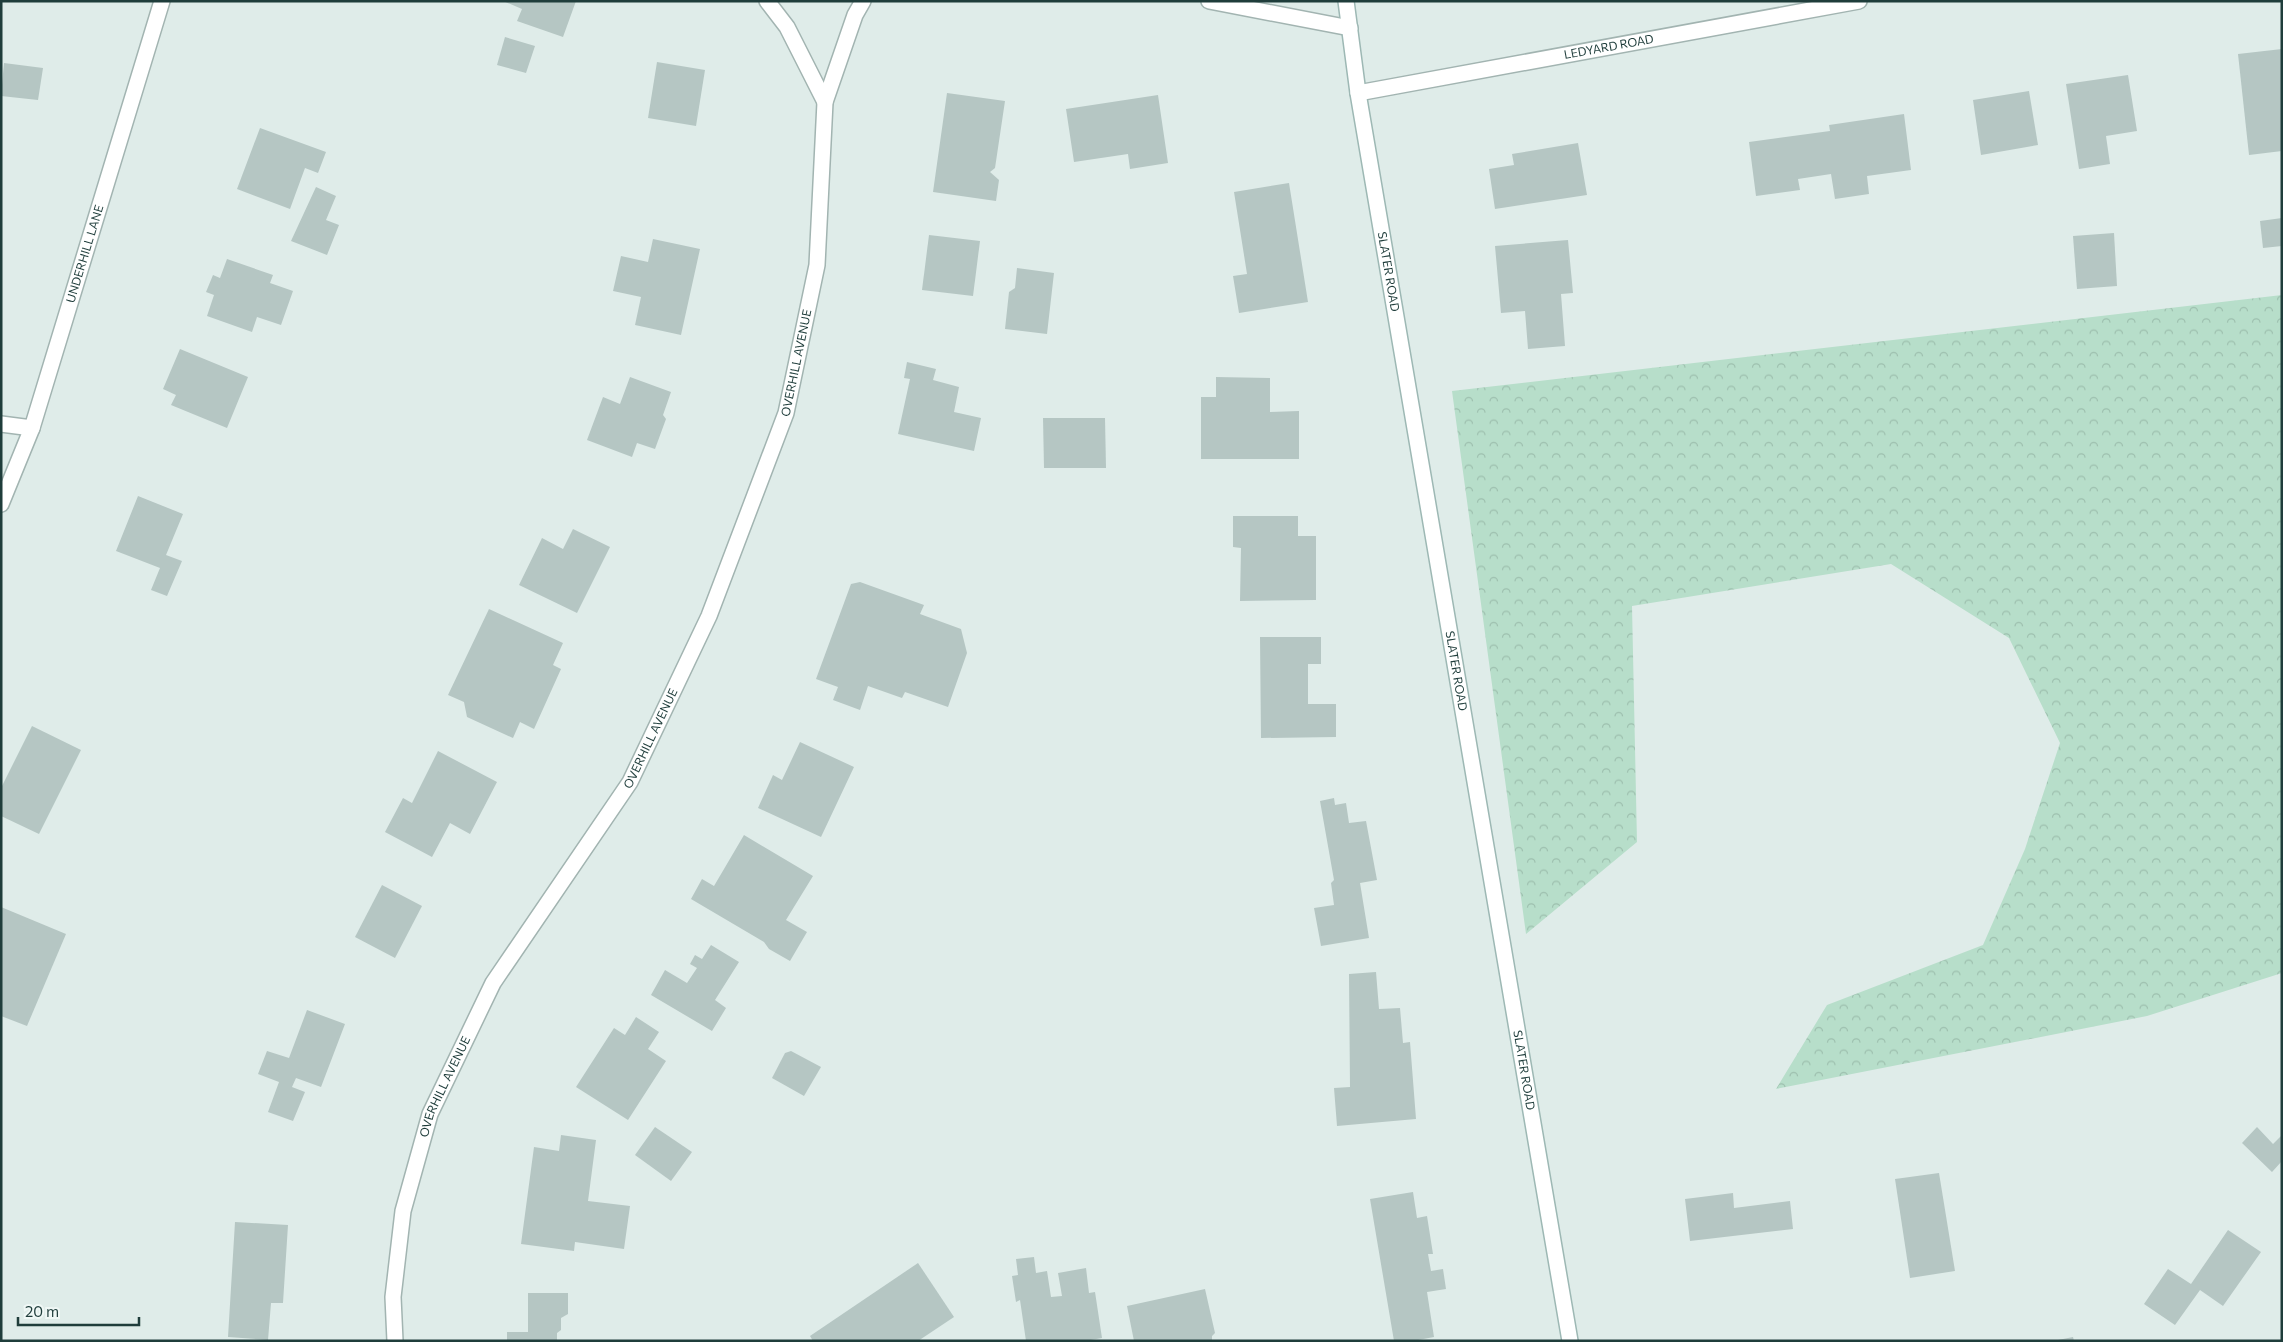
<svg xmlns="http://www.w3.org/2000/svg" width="2283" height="1342" font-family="Commissioner,sans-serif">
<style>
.forest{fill:url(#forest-crowns)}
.building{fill:#b5c6c3}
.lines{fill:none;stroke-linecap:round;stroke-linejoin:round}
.minor-casing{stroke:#a2b4b1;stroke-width:18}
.secondary-casing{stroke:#9db8b4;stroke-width:18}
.minor{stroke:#fff;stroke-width:15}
.secondary{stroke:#fff;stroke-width:15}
.labels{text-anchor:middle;stroke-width:4.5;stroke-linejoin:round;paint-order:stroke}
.street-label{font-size:12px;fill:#1f3d3b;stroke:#f0f8f6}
</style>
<defs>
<pattern id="forest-crowns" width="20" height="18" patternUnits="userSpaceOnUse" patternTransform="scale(1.25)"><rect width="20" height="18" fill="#b7deca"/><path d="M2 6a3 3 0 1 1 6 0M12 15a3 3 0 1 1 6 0" fill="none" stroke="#9dbfae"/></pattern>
</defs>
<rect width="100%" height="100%" fill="#dfece9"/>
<polygon class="forest" points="2282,295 2282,973 2147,1016 1776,1089 1827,1005 1983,945 2025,849 2060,743 2009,638 1891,564 1632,606 1637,842 1526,934 1452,391"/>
<g class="building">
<polygon points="503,1 576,1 563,37 517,21 522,9"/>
<polygon points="505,37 535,46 526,73 497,65"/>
<polygon points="2282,49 2282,151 2249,155 2238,54"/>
<polygon points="657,62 705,70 696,126 648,118"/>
<polygon points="4,63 43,68 38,100 1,96"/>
<polygon points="2128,75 2137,131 2106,136 2110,164 2079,169 2066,84"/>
<polygon points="2029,91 2038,145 1981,155 1973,100"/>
<polygon points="947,93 1005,101 995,168 990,172 999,180 996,201 933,192"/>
<polygon points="1158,95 1168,163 1130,169 1128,154 1074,162 1066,109"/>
<polygon points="1904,114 1911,170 1867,176 1869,194 1835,199 1831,174 1798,179 1800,190 1756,196 1749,142 1830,131 1829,125"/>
<polygon points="260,128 326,152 318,173 305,168 290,209 237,189"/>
<polygon points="1578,143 1587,195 1495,209 1489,169 1514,165 1512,154"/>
<polygon points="1289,183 1308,302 1239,313 1233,276 1247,274 1234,192"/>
<polygon points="316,187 336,196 326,220 339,225 327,255 291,241"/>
<polygon points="2282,218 2282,246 2263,248 2260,221"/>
<polygon points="2114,233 2117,286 2077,289 2073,236"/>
<polygon points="929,235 980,241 973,296 922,290"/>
<polygon points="653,239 700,249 681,335 635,325 641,297 613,291 621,256 648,262"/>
<polygon points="1568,240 1573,293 1561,294 1565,346 1528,349 1525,311 1501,313 1495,246"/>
<polygon points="227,259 273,275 270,283 293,291 281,325 257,317 252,332 207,316 214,295 206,292 213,275 220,278"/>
<polygon points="1017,268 1054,273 1047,334 1005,329 1009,292 1015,288"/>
<polygon points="180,349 248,377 227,428 171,405 176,395 163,389"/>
<polygon points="907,362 936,369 933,380 959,387 954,412 981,418 974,451 898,434 910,379 904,378"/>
<polygon points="630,377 671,392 663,415 666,419 655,449 637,443 632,457 587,440 603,397 620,404"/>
<polygon points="1216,377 1270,378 1270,412 1299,411 1299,459 1201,459 1201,397 1216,397"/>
<polygon points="1043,418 1105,418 1106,468 1044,468"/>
<polygon points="138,496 183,514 166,555 182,561 167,596 151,590 160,568 116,551"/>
<polygon points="1233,516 1298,516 1298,536 1316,536 1316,600 1240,601 1241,548 1233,547"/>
<polygon points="573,529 610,547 577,613 519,585 542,538 563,549"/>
<polygon points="860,582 924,605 920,614 961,629 967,653 948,707 905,692 902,698 868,686 860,710 833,700 838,687 816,679 851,584"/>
<polygon points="489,609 563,643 553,665 561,669 534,729 520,722 513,738 467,717 464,702 448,695"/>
<polygon points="1260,637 1321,637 1321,664 1308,664 1308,704 1336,704 1336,737 1261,738"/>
<polygon points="32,726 81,750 39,834 1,816 1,788"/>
<polygon points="800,742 854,767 821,837 758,808 773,775 782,780"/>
<polygon points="438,751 497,782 470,834 450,823 432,857 385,832 403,798 412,803"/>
<polygon points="1334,798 1335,805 1346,803 1349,823 1366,821 1377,880 1360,883 1369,938 1321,946 1314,908 1334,905 1331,883 1334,880 1320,801"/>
<polygon points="744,835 813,876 786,920 807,932 790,961 769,949 764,942 691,899 702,879 714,886"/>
<polygon points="382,885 422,906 395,958 355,937"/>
<polygon points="1,907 66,934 27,1026 1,1016"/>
<polygon points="711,945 739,962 715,1000 726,1008 712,1031 651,995 665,970 687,983 697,968 690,964 695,955 702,959"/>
<polygon points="1376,972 1379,1009 1400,1008 1403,1043 1410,1042 1416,1119 1337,1126 1334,1088 1350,1087 1349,974"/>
<polygon points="307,1010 345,1024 321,1087 296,1078 292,1087 305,1092 293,1121 268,1112 279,1082 258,1074 267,1051 289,1058"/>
<polygon points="636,1017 659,1032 648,1049 666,1061 628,1120 576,1087 614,1028 625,1035"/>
<polygon points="791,1051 821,1067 804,1096 772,1078 785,1053"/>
<polygon points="655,1127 692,1152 671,1181 635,1155"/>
<polygon points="2257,1127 2273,1144 2282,1135 2282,1161 2272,1172 2242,1143"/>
<polygon points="561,1135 596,1140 588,1201 630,1206 624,1249 575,1242 574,1251 521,1244 534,1147 559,1151"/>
<polygon points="1939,1173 1955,1271 1910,1278 1895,1179"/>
<polygon points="1413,1192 1417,1218 1427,1216 1433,1254 1428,1254 1431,1271 1443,1269 1446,1289 1427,1292 1434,1337 1413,1341 1394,1341 1370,1199"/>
<polygon points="1733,1193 1734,1208 1790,1201 1793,1229 1690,1241 1685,1199"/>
<polygon points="235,1222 288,1225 283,1303 271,1303 268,1340 228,1337"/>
<polygon points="2228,1230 2261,1252 2223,1306 2200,1290 2175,1325 2144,1304 2168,1269 2191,1284"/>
<polygon points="1034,1257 1036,1273 1047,1271 1051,1297 1062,1296 1058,1273 1086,1268 1089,1293 1095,1292 1102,1338 1085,1341 1026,1341 1020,1300 1016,1302 1012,1276 1018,1275 1016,1259"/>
<polygon points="918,1263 954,1317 918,1341 813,1341 810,1336"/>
<polygon points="1205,1289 1215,1333 1212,1336 1212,1341 1134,1341 1127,1306"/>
<polygon points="528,1293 568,1293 568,1314 561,1318 561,1330 557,1333 557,1341 507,1341 507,1332 528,1332"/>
<polygon points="2073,1337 2074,1341 2058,1341 2058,1340"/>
</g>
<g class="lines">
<g class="minor-casing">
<g id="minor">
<polyline points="767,1 787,27 825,102"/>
<polyline points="1209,1 1350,28"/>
<path id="s1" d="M1358,93L1859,1"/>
<polyline points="1,424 32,428"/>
<path id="s2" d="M1,504L32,428L162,1"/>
<path id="s3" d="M395,1341L393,1297L403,1211L430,1114L493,983L630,782L709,616L786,413L817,265L825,102L855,15L863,1"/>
</g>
</g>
<g class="secondary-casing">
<g id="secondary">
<path id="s4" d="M1346,1L1358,93L1570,1341"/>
</g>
</g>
<use href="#minor" class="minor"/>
<use href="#secondary" class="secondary"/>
</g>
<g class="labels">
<g class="street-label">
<text dy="4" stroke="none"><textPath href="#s1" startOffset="255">LEDYARD ROAD</textPath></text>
<text dy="4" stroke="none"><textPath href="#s2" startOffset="264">UNDERHILL LANE</textPath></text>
<text dy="4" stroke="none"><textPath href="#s4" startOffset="274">SLATER ROAD</textPath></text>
<text dy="4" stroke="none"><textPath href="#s3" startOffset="1072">OVERHILL AVENUE</textPath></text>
<text dy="4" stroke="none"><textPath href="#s4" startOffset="679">SLATER ROAD</textPath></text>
<text dy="4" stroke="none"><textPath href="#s3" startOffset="668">OVERHILL AVENUE</textPath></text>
<text dy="4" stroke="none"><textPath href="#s4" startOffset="1084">SLATER ROAD</textPath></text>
<text dy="4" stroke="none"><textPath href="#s3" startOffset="262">OVERHILL AVENUE</textPath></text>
</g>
</g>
<rect width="2283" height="1342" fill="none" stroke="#1f3d3b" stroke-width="5"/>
<path d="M18 1317v8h121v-8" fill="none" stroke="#1f3d3b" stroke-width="2.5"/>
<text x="25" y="1317" font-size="15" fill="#1f3d3b" stroke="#f0f8f6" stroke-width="4" paint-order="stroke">20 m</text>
</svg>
